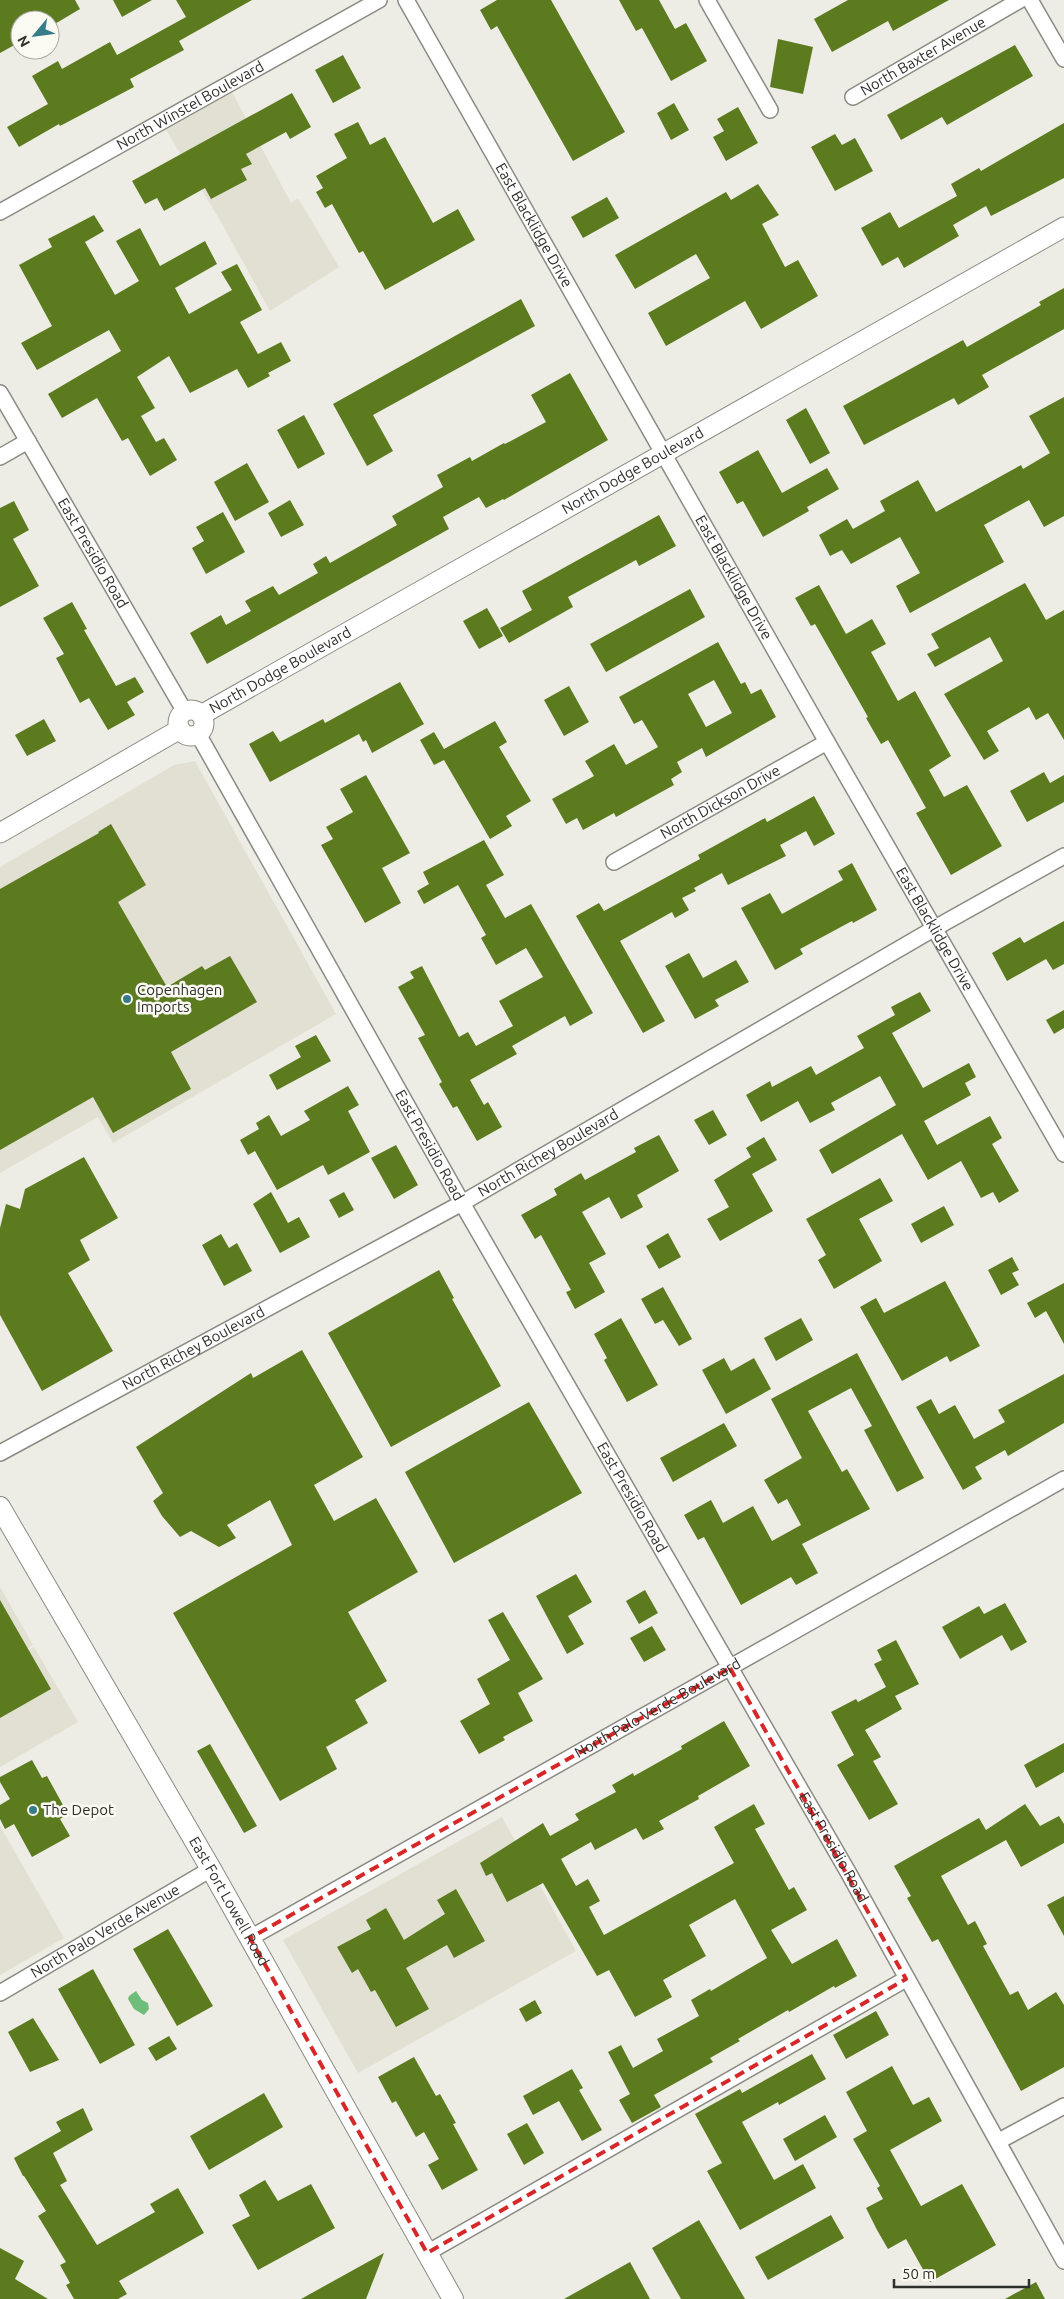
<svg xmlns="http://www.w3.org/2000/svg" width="1064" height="2299" font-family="Ubuntu,sans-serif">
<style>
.built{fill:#e1e0d2}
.water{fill:#6ebd7b}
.building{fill:#5c7b1f;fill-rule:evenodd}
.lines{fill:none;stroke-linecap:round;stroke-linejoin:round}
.minor-casing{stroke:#8b8b84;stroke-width:18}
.tertiary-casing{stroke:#8b8b84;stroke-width:21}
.secondary-casing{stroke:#8b8b84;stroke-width:22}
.minor{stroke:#fff;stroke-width:15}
.tertiary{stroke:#fff;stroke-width:19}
.secondary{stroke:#fff;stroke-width:20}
.marked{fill:none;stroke:#d62828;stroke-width:4;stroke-dasharray:10 6;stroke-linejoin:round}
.poi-dot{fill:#357b88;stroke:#fafaf2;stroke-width:2}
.labels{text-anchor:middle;stroke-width:5;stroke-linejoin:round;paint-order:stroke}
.street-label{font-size:15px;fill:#2f2f2c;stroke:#fafaf2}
.poi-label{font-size:15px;fill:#2f2f2c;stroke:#fafaf2;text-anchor:start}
</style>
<rect width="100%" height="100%" fill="#edede5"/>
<g class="built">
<polygon points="232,92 291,203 298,198 339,267 270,311 221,222 165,128"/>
<polygon points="195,761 336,1014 113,1143 98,1117 0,1173 0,867 174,765"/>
<polygon points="0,1587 33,1645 0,1665"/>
<polygon points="34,1647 78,1722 0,1767 0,1667"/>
<polygon points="502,1817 576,1951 358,2073 283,1940"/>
<polygon points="0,1826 64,1938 0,1975"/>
</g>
<polygon class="water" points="136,1991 142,2000 148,2003 149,2009 144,2015 134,2009 128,1999 129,1996"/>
<g class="building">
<polygon points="0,0 75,0 80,9 53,25 50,20 20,20 20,42 0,53"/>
<polygon points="113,0 152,0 122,17"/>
<polygon points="176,0 252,0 179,41 184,50 130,79 134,87 60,126 59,124 19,147 7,127 48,104 32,76 58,61 62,69 110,42 117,55 186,17"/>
<polygon points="497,0 551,0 625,132 573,161 497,26 491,30 480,10"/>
<polygon points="619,0 659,0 675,29 686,23 707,61 671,81 642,28 636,31"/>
<polygon points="848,0 949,0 893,31 888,21 832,52 814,19"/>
<polygon points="778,39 813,47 803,94 770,87"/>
<polygon points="1015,45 1033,76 947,125 942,117 901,140 887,115"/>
<polygon points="343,55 361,88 333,103 315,70"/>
<polygon points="292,93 311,127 290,139 286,132 246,154 252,164 241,169 247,180 211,199 205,188 164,211 157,198 145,204 132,181"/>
<polygon points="674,103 689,130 671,140 657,113"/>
<polygon points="738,107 758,143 726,161 713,137 724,131 717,119"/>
<polygon points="358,122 370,145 385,137 433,223 458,209 475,240 385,290 363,251 359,253 332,204 325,208 316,192 323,188 316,176 347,158 334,134"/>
<polygon points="1064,123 1064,178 991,216 986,206 953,225 959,236 904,268 898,257 882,266 861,228 890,212 899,228 957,196 951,184 979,168 981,171"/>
<polygon points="835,134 842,145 855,138 873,171 835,191 811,147"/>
<polygon points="758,184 779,215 762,224 785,267 798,260 818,296 761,329 745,301 666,346 648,313 710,278 696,254 635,289 615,255 726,192 731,200"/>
<polygon points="607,197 619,218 583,238 571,217"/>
<polygon points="94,215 104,231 85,242 115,295 139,281 116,241 140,228 160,266 205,241 217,264 175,288 189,314 232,290 221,272 237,264 262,310 240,322 258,354 281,342 291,361 268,373 270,376 248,388 237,369 190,393 169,356 137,377 155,408 141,416 156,442 164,438 177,460 150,476 128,438 122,441 97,398 62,418 48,394 121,351 109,330 37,370 21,343 52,326 19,265 52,247 48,239"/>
<polygon points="1064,288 1064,329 982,375 989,387 958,405 954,398 864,445 843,406 963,340 967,347 1041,305 1039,302"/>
<polygon points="521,299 535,326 373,415 393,451 367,466 333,404"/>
<polygon points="570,373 608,440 504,500 503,499 486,508 479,497 443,517 449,529 207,664 190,633 221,615 226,625 251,611 245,601 273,586 279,595 318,573 313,564 326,556 330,563 397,525 392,516 443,487 437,475 470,457 472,461 504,443 505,444 546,422 531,395"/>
<polygon points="1064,397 1064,516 1044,527 1029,500 984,525 1004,562 910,613 896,586 920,573 900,537 851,564 842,550 830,556 819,535 847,519 853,529 885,511 880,501 918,480 936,512 1021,465 1023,469 1050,453 1029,416"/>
<polygon points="806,408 830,453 810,464 786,420"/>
<polygon points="304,415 325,454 298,469 277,430"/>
<polygon points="758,450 782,493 827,468 839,489 807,507 809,511 763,537 743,501 737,504 719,472"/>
<polygon points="247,463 269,502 235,521 214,482"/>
<polygon points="290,500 304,525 281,537 268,513"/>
<polygon points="14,501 29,530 13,539 39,586 0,607 0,508"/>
<polygon points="223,512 245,552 206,574 192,548 204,541 196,527"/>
<polygon points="659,515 676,546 639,566 636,560 568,597 573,607 509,643 500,628 532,610 522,591"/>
<polygon points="1025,583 1046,620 1064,610 1064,740 1048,713 1036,720 1029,707 987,731 999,751 984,760 944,694 1003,661 990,637 935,667 927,654 939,648 931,634"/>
<polygon points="819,585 846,634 872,619 886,644 871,652 898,701 915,691 951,756 929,770 944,797 967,785 1002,846 951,875 916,813 926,808 888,740 881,744 866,718 868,717 815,624 811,626 795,598"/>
<polygon points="690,589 705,617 606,672 590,644"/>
<polygon points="72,602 87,629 84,630 116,686 135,677 144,692 127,702 135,715 108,730 89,698 80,703 56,658 64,654 43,618"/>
<polygon points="487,608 503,636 479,649 463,621"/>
<path d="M718,642L741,684L745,682L751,694L761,689L776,717L706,757L702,748L677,762L682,772L671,779L674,785L616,817L614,813L583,830L577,818L566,824L552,799L594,776L585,761L614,744L626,765L658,747L642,720L634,724L619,697ZM714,680L732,713L706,727L688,694Z"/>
<polygon points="400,682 424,724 372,753 366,740 363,742 359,734 270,782 249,744 273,731 280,742 323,719 325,723"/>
<polygon points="569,686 589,722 564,736 544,700"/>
<polygon points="44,719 56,741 27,756 15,735"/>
<polygon points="495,721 507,742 499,747 531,801 506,816 512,826 490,839 444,760 434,765 420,740 434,732 444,749"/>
<polygon points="1044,772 1050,783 1064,775 1064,802 1027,822 1010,791"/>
<polygon points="366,775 410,853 382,868 401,903 365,923 321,845 333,839 326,827 353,812 340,789"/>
<polygon points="814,796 835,834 814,846 806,831 780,845 786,856 728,885 722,873 694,888 696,891 682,898 689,910 675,918 672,912 620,941 665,1021 643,1033 576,916 599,903 604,911 700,859 698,855 765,818 767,822"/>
<polygon points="111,824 146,885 118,902 167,987 202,966 205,970 230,956 257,1002 171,1052 191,1089 113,1133 93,1097 0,1150 0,889 99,833 98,832"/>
<polygon points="484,840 504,875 486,885 505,918 531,904 593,1013 570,1026 565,1016 512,1046 517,1054 470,1080 484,1105 488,1102 502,1127 477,1141 457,1106 453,1108 439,1084 442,1082 418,1038 425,1035 398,987 414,978 410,972 422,966 459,1037 468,1032 476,1046 513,1026 499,1001 543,977 526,948 496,965 481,938 486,935 458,885 424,904 417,891 429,884 423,872"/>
<polygon points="852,863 877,910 853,923 852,921 800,949 803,954 775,970 741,908 770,893 782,914 843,880 838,871"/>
<polygon points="1064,921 1064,964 1053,970 1046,959 1007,981 992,953 1020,937 1024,943"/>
<polygon points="689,953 703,978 736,960 749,982 715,1000 719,1006 695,1019 665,966"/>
<polygon points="920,992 931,1011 892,1033 923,1088 969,1063 976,1077 965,1083 971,1095 924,1121 937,1145 990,1116 1002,1138 992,1144 1019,1191 999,1203 993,1192 981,1198 961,1161 928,1180 902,1134 832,1174 819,1150 896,1105 880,1076 831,1103 835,1110 810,1123 798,1101 761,1122 746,1095 770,1081 772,1087 811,1066 816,1075 864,1048 857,1036 895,1015 891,1007"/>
<polygon points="1064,1010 1064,1028 1054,1034 1046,1020"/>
<polygon points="316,1035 331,1061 277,1090 269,1075 301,1057 295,1046"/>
<polygon points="348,1086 359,1105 348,1111 370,1152 328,1175 323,1165 277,1190 255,1151 248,1155 240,1140 259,1129 256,1123 269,1115 281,1136 310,1120 304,1111"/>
<polygon points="713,1110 727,1135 709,1145 694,1120"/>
<polygon points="659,1135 679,1171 637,1195 643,1207 621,1219 609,1197 582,1212 606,1254 589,1263 605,1292 575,1309 566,1292 571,1290 541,1235 535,1239 521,1215 557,1195 554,1189 581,1173 585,1180 636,1152 634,1148"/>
<polygon points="764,1137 777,1160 752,1174 773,1211 720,1241 707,1219 729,1207 714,1180 751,1157 746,1148"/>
<polygon points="396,1145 418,1185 394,1199 371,1158"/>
<polygon points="84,1157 118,1218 80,1240 90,1260 68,1273 113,1351 42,1391 0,1315 0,1228 6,1204 20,1209 25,1189"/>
<polygon points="880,1178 893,1201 859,1219 882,1261 834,1289 818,1260 826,1255 806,1219"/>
<polygon points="271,1192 288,1223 299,1217 310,1237 280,1253 253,1204"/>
<polygon points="344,1192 354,1210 339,1218 329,1200"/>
<polygon points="944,1206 954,1225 921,1243 911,1224"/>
<polygon points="668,1233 681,1257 659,1269 646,1246"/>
<polygon points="221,1234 229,1248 237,1243 252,1271 224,1286 202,1245"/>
<polygon points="1012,1257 1019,1270 1012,1273 1019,1285 1001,1295 988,1270"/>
<polygon points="439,1270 454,1298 452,1299 501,1386 391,1447 328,1333"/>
<polygon points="945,1281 980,1346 950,1362 947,1356 902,1381 860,1307 876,1298 884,1313"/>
<polygon points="1064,1283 1064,1344 1046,1311 1035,1318 1027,1303"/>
<polygon points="663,1287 692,1339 679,1346 663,1320 655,1324 641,1299"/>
<polygon points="621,1318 658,1385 627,1402 604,1360 607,1358 594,1334"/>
<polygon points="801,1318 813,1340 776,1361 764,1338"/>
<polygon points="302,1350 363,1457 314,1485 334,1521 376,1498 418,1572 348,1612 387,1681 355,1700 368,1723 326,1747 337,1769 280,1801 173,1613 292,1545 270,1500 227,1525 236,1538 219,1547 191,1531 180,1537 162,1516 153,1501 163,1493 136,1447 251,1373 253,1378"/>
<polygon points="857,1353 924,1478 897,1492 864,1430 872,1426 851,1388 808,1411 842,1472 847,1469 870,1509 802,1544 818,1573 796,1585 791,1577 741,1605 704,1537 698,1540 684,1515 711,1500 723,1523 753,1506 772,1541 801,1525 787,1499 778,1504 764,1480 802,1458 771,1399"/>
<polygon points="724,1358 731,1371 754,1358 771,1389 726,1414 702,1370"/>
<polygon points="1064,1374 1064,1423 1008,1456 1005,1450 975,1467 982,1479 963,1490 916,1407 931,1399 939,1414 955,1405 974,1439 1005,1422 998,1410"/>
<polygon points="529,1402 582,1493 454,1563 405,1472"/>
<polygon points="724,1423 737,1446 673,1482 660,1458"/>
<polygon points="576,1574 592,1602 568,1616 584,1644 567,1654 536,1596"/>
<polygon points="645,1590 658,1613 639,1624 626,1601"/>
<polygon points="0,1600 51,1689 0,1718"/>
<polygon points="1005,1603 1027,1642 1011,1651 1002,1635 960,1659 942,1627 979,1606 984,1614"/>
<polygon points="503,1612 543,1679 518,1693 533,1721 503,1737 505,1740 479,1754 460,1721 490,1704 477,1679 510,1660 488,1620"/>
<polygon points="652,1626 666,1650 644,1662 630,1638"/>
<polygon points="896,1640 919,1684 895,1696 902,1709 865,1730 881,1757 873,1761 898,1804 869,1820 837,1765 854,1755 831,1712 856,1699 858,1702 886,1687 874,1664 882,1660 877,1650"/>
<polygon points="724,1721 750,1766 698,1796 699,1799 659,1821 664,1829 643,1840 636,1828 595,1850 591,1842 561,1859 576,1886 588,1879 600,1901 589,1907 604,1935 734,1863 714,1827 754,1804 765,1824 755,1829 789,1890 794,1887 807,1910 771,1930 792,1964 837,1939 857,1976 835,1988 834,1986 789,2012 788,2010 738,2039 740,2041 710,2058 713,2062 654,2095 661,2107 632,2123 619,2100 630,2094 608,2052 621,2045 633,2068 663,2051 657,2039 699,2016 691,2000 710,1989 711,1991 767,1958 735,1899 689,1925 706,1956 663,1980 672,1997 635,2017 609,1970 597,1976 543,1883 507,1902 492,1873 486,1876 480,1863 543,1823 550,1836 579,1820 575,1814 616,1792 612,1785 633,1773 634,1776 682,1749 681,1746"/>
<polygon points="1064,1743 1064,1772 1036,1788 1024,1765"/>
<polygon points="210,1744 257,1826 244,1833 197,1751"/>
<polygon points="32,1760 42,1778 47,1776 68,1814 60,1819 70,1836 32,1857 14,1824 5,1829 0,1819 0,1805 10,1799 0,1782 0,1777"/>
<polygon points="1025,1804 1040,1826 1059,1816 1064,1824 1064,1843 1021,1867 1006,1840 941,1876 968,1925 975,1921 987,1944 983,1946 1010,1995 1018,1991 1028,2010 1056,1992 1064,2005 1064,2067 1021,2091 938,1939 932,1942 907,1898 911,1896 894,1866 979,1818 986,1830"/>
<polygon points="456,1889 485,1941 454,1958 447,1945 406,1968 429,2009 396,2027 375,1990 371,1992 358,1969 352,1973 337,1947 371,1929 366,1920 386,1908 404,1940 445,1914 437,1900"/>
<polygon points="1064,1896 1064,1936 1047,1905"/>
<polygon points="168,1929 213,2006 177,2026 133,1949"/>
<polygon points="93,1969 135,2045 100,2064 58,1989"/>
<polygon points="535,2000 542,2013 526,2022 519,2009"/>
<polygon points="876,2011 889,2035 846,2059 833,2035"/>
<polygon points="33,2018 59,2060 30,2072 8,2032"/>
<polygon points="169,2036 177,2049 156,2061 148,2048"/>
<polygon points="812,2054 826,2079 779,2105 778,2102 742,2122 774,2180 803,2164 816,2188 740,2230 707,2171 722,2163 695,2114 740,2089 742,2093"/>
<polygon points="414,2057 436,2096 440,2094 456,2123 453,2124 478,2170 442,2190 428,2165 439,2159 424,2132 416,2137 396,2101 392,2103 378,2077"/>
<polygon points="892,2066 913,2105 929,2097 942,2121 890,2150 921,2206 962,2184 996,2245 930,2282 906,2239 888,2249 877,2230 866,2208 883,2199 877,2188 880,2186 853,2139 867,2131 846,2092"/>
<polygon points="572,2069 583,2088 579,2090 602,2130 582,2141 559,2101 533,2115 523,2096"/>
<polygon points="264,2093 283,2127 209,2170 190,2136"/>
<polygon points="83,2108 93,2130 53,2153 67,2181 60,2185 97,2245 155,2212 150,2204 178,2188 204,2233 119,2281 127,2294 118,2299 74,2299 66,2285 70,2283 60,2265 66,2262 38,2216 46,2211 24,2176 23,2176 14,2158 61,2131 56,2122"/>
<polygon points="825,2115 837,2137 795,2161 783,2139"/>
<polygon points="527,2123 544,2153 524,2165 507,2134"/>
<polygon points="265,2180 278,2201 311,2184 335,2228 258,2270 232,2225 250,2216 239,2195"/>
<polygon points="831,2215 844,2238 768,2280 755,2257"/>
<polygon points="699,2220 745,2299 681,2299 652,2248"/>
<polygon points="0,2248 24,2261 15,2279 48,2299 0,2299"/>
<polygon points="384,2253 366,2299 301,2299"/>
<polygon points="630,2262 650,2299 564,2299"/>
<polygon points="1036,2282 1045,2299 1005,2299"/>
</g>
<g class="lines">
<g class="minor-casing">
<g id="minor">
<path id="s1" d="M406,0L827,742L1064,1154"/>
<polyline points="707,0 770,110"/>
<polyline points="1030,0 1064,59"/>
<path id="s2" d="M853,97L1020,0"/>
<path id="s3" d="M0,212L379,0"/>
<path id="s4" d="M0,393L185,712"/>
<polyline points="0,457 28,441"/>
<path id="s5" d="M198,734L462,1203L848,1872L1064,2261"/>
<path id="s6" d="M614,862L827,742"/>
<path id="s7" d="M0,1453L462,1203L935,928L1064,856"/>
<path id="s8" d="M250,1938L1064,1479"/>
<path id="s9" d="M0,1993L211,1869"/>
<polyline points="999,2141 1064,2106"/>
<polyline points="427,2253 906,1979"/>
</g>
</g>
<g class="tertiary-casing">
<g id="tertiary">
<circle cx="191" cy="723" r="13"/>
<path id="s10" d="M201,715L1064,227"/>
<polyline points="0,833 180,729"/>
</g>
</g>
<g class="secondary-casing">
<g id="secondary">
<path id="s11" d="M0,1507L211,1869L453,2299"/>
</g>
</g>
<use href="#minor" class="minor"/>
<use href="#tertiary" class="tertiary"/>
<use href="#secondary" class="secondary"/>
</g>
<path class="marked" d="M730,1668L906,1979L427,2253L250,1938Z"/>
<g class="poi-dot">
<circle cx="127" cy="999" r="5"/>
<circle cx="33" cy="1810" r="5"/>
</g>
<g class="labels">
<g class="street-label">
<text dy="5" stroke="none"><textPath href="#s2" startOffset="81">North Baxter Avenue</textPath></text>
<text dy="5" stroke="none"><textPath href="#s3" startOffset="218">North Winstel Boulevard</textPath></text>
<text dy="5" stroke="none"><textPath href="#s1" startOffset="259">East Blacklidge Drive</textPath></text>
<text dy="5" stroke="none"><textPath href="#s10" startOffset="496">North Dodge Boulevard</textPath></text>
<text dy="5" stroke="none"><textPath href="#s4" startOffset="185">East Presidio Road</textPath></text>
<text dy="5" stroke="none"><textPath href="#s1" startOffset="664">East Blacklidge Drive</textPath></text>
<text dy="5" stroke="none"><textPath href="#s10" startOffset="91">North Dodge Boulevard</textPath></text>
<text dy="5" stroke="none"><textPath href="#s6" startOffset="122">North Dickson Drive</textPath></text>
<text dy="5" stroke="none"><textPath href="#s1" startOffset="1069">East Blacklidge Drive</textPath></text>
<text dy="5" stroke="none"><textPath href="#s5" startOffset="472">East Presidio Road</textPath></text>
<text dy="5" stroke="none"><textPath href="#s7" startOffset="625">North Richey Boulevard</textPath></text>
<text dy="5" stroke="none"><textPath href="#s7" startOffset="220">North Richey Boulevard</textPath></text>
<text dy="5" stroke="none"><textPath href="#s5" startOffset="878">East Presidio Road</textPath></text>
<text dy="5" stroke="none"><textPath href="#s8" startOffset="468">North Palo Verde Boulevard</textPath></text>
<text dy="5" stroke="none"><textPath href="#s5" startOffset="1282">East Presidio Road</textPath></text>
<text dy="5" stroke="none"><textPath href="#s11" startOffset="456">East Fort Lowell Road</textPath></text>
<text dy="5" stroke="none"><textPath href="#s9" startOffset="122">North Palo Verde Avenue</textPath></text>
</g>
<g class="poi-label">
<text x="137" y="995">Copenhagen<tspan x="137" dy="17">Imports</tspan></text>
<text x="43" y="1815">The Depot</text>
</g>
</g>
<g transform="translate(35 35) rotate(241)"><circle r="24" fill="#fafaf2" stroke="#a9a9a3"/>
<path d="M0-4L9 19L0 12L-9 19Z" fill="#357b88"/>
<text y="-8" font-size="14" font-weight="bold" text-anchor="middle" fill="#2f2f2c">N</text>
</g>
<path d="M894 2279v8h135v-8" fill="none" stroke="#2f2f2c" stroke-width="2.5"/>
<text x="902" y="2279" font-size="15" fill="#2f2f2c" stroke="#fafaf2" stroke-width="4" paint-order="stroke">50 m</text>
</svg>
